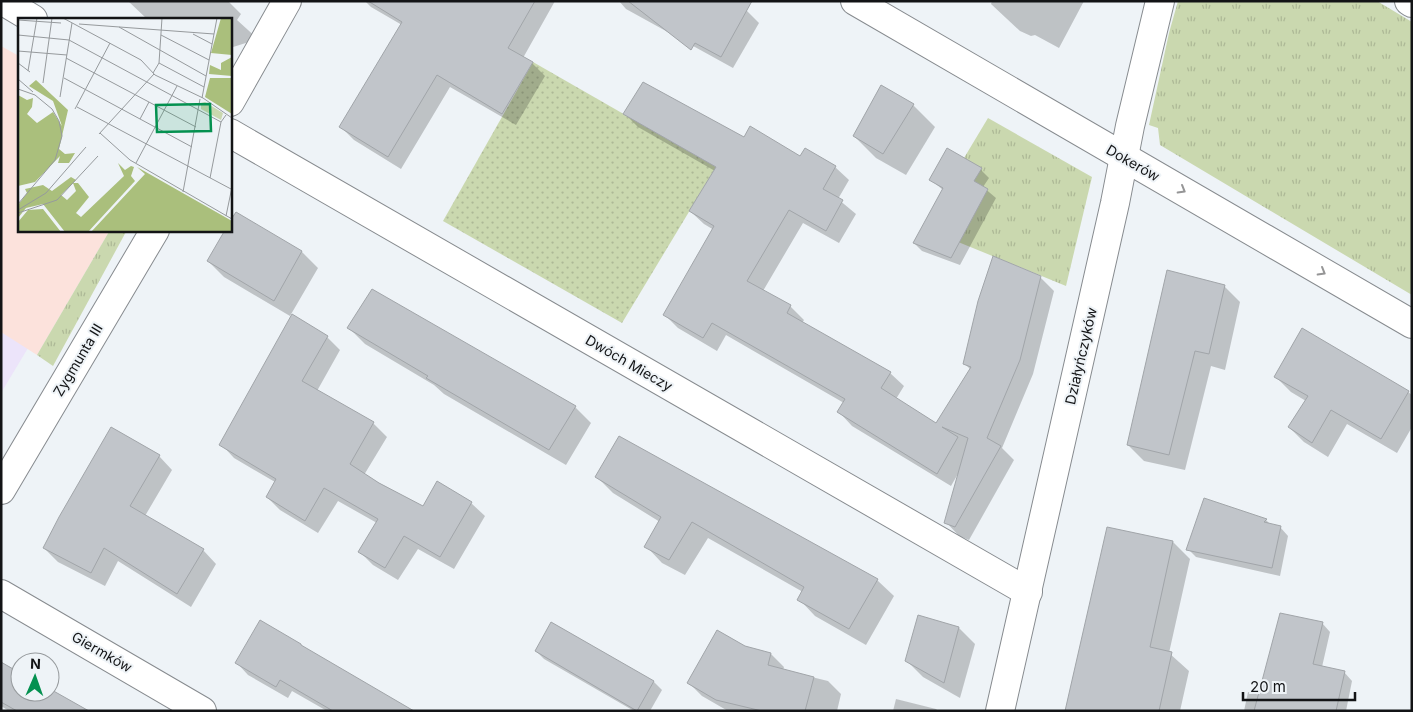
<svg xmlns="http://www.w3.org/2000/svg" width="1413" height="712" font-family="Inter,sans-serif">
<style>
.commercial{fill:#ece4fa}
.education{fill:#fce2dc}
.grass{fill:url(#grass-tufts)}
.park{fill:url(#park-dots)}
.shadow{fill:#0003}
.building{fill:#c1c5ca;stroke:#a1a5a9}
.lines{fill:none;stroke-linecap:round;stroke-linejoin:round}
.minor-casing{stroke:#878b8f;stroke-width:30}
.minor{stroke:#fff;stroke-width:28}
.oneway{stroke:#959596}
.labels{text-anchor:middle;stroke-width:4;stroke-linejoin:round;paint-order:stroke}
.street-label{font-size:14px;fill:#131416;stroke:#eef3f7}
.inset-road{fill:none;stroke:#969a9d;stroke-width:1}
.view{fill:#049150;fill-opacity:0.15;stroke:#049150;stroke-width:2.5}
.inset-edge{fill:none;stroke:#131416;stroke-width:2.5}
</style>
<defs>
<pattern id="grass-tufts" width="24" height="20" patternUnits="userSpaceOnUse" patternTransform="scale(1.25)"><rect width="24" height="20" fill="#cad8af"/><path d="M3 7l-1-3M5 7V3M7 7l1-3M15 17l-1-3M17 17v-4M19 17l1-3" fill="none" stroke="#adb896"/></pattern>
<pattern id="park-dots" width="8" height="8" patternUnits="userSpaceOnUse" patternTransform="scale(1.25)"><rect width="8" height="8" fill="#cad8af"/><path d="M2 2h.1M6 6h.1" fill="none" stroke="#adb896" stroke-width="1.8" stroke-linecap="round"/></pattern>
</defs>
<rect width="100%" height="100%" fill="#eef3f7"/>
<polygon class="commercial" points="1,332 28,348 1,393"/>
<polygon class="education" points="1,46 19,56 19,230 110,230 37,355 1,332"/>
<g class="grass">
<polygon points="1178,1 1377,1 1412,22 1412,295 1160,145 1158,128 1149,125 1169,33"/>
<polygon points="988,118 1092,177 1066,286 941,235 964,158"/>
<polygon points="110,230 127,230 53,366 37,355"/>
</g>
<polygon class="park" points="533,62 716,167 622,323 443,221"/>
<g class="shadow">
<polygon points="128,1 228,1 241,14 237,20 258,39 230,48 230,19 147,19"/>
<polygon points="365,1 555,1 523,58 532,63 545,76 516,125 450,87 401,169 354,140 341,127 402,25 371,7"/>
<polygon points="619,1 730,1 747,11 759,23 733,68 626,9"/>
<polygon points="992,1 1084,1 1059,48 1035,35 1031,36 1020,31 991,4"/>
<polygon points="913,105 935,127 906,175 876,158 854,136"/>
<polygon points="625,114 745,139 800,158 835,167 849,180 838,199 856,214 839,243 803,223 763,291 790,306 804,320 802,323 890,373 904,386 896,399 936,424 971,370 964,363 1040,277 1054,291 1033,374 1002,448 1014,460 969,540 959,536 946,522 959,472 951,486 852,426 839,412 844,403 726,335 717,351 678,328 664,314 714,230 704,224 690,211 715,171 638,127"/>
<polygon points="981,170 989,178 983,187 996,198 960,265 922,251 914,243 943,190 931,180"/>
<polygon points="236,213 302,252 318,268 290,316 224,277 208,261 226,230 230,230 230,224"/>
<polygon points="1224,286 1240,302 1225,370 1211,366 1185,470 1144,461 1128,445"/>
<polygon points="349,328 575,407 591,423 566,465 444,394 434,385 365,344"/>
<polygon points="327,337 340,350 317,391 373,423 387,437 364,475 424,507 438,483 471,503 485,516 454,569 418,549 398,580 373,565 360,552 377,523 338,501 318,533 280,510 267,497 275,482 234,458 221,444"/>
<polygon points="1276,377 1408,392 1412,395 1412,427 1397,453 1347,424 1328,457 1304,442 1289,427 1306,401 1291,392"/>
<polygon points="159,456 172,470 145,516 203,550 216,564 191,607 118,561 105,586 58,562 44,548"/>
<polygon points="597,477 877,580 894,596 866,645 815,616 799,599 803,592 708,538 685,575 662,563 646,546 660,522 613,493"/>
<polygon points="1266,520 1272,526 1280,527 1288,536 1280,576 1196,557 1188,549"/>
<polygon points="1108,528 1173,542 1190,559 1169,653 1189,671 1180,711 1067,711"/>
<polygon points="919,617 959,628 975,644 960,698 923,677 907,661"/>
<polygon points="552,623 654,682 662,690 650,711 634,711 544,659 536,651"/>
<polygon points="1322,623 1330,632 1322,667 1344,672 1352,681 1346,711 1244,711 1248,692 1260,695"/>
<polygon points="744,647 771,654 784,667 783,670 828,681 841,694 837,711 728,711 702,696 689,683"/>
<polygon points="1,662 20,673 20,692 50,692 50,690 87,711 9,711 1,706"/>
<polygon points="237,663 409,711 327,711 292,691 288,698 248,675"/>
<polygon points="896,699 936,709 938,711 893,711"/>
</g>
<g class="building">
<polygon points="368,1 535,1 508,48 533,62 502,114 437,75 388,157 339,127 402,22"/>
<polygon points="628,1 752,1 721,57 695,43 691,50"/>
<polygon points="643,82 744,137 750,126 800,156 805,148 836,166 823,189 843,200 826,231 789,210 747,281 791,305 787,313 891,372 881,388 936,423 971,367 963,364 978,301 993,256 1041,276 1020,360 987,438 1001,446 955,527 944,523 968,438 942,427 958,437 937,474 837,412 845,399 712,323 703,338 663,315 714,226 689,211 716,167 623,114"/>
<polygon points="881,85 914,104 883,154 853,136"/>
<polygon points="947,148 982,168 974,181 988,189 951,258 913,243 943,188 929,180"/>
<polygon points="236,212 302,251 274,301 207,261 225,230 230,230 230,221"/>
<polygon points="1167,270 1225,285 1209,354 1195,351 1169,455 1127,445"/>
<polygon points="372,289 576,406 549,450 426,378 428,376 347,328"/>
<polygon points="292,314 328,336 302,381 374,422 350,464 379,483 423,506 437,481 472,502 440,557 404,536 385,568 358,552 378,519 324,488 305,521 266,497 276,479 219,445"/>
<polygon points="1302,328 1409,391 1381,439 1331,410 1312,443 1288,427 1308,396 1274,377"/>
<polygon points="111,427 160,455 130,506 204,549 177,594 104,548 91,573 43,548 59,517"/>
<polygon points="619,436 878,579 849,629 797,600 804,587 692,522 669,560 644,547 661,517 595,477"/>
<polygon points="1204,498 1267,519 1264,522 1281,526 1272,568 1186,550"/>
<polygon points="1107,527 1173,541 1150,647 1172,652 1159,711 1065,711"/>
<polygon points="1280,613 1323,622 1313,664 1345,671 1336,711 1254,711"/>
<polygon points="918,615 959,627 944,683 905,661"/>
<polygon points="260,620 301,644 301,645 414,711 333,711 280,680 276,687 235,663"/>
<polygon points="551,622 654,681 637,711 535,651"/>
<polygon points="717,630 745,646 771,653 768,665 814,677 805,711 762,711 716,700 687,683"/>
<polygon points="1,662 20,673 20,692 50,692 50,689 89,711 17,711 1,702"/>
</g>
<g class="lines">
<g class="minor-casing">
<g id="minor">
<polyline points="3,1 33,19"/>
<polyline points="855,1 1412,324"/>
<polyline points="1409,1 1412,3"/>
<polyline points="230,102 287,1"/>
<polyline points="230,133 1028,592"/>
<polyline points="1,490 155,230"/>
<polyline points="1,594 202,711"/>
<polyline points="1000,711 1115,203 1130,126 1160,1"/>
</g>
</g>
<use href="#minor" class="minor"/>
</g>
<defs><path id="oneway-chevron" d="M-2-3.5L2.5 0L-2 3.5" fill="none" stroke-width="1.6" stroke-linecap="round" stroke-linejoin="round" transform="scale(1.25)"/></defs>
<g class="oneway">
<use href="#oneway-chevron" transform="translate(1182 190) rotate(30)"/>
<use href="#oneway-chevron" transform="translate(1322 272) rotate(30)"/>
</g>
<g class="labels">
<g class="street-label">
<text transform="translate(1133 163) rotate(30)" y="5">Dokerów</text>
<text transform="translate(1081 356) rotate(-77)" y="5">Działyńczyków</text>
<text transform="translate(78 360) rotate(-59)" y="5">Zygmunta III</text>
<text transform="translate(629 363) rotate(30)" y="5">Dwóch Mieczy</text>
<text transform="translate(102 652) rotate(30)" y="5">Giermków</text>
</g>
</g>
<g transform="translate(18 18)">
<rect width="214" height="214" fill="#eef3f7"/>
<path d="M187,84L205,95L203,102L183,91V85Z" fill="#cad8af"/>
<path d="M203,0H214V37L193,35ZM214,39V58L191,56L192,47L203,52V45ZM192,60H214V96L187,79ZM18,62L50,92L41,131L47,136L57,135L51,145H40L42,138L17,164L0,168V77L9,82L15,80L14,89L9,96L19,105L35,94L44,108L35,83L11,68ZM100,145L107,152L113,148L116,149L113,158L117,163L70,214H47L25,186L8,190L0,200V187L9,175L7,171L25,167L34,173L53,159L58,162L43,177L49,182L58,173L55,165H60L71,179L58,195L63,199L106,158ZM119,149L214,203V214H73L127,156ZM25,191L43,214H0V204L10,192Z" fill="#aabf7c"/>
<path class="inset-road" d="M45,0L123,42L137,57L185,80L214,100M0,2L43,5M61,6L196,16M101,9L188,58M175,16L194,26M0,17L51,22L203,104M143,17L191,42M0,33L49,37M48,40L178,109M0,45L12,54M141,45L186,69M10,53L19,0M135,55L141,45L144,0M46,60L174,129M0,61L15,74M25,65L34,0M0,71L17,77L34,91L41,103L44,118L37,142L0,186M42,79L54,5M184,80L199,0M59,89L213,171M57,91L92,25M122,101L131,84M82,115L112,142L214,201M81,116L136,56M118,145L159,68M192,160L203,104L208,97M165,174L182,81M0,192L28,175L68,129M0,195L39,182L80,138M208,198L214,169"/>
<path class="view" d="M192,86L193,113L139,114L138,87Z"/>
<rect width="214" height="214" class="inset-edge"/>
</g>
<rect width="1413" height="712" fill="none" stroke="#131416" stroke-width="5"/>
<g transform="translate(35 677) rotate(2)"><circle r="24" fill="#eef3f7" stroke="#969a9d"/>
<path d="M0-4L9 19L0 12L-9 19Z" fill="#049150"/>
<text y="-8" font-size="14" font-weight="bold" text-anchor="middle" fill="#131416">N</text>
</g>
<path d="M1243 692v8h112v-8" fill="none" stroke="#131416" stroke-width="2.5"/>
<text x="1250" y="692" font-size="15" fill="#131416" stroke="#eef3f7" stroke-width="4" paint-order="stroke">20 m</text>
</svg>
